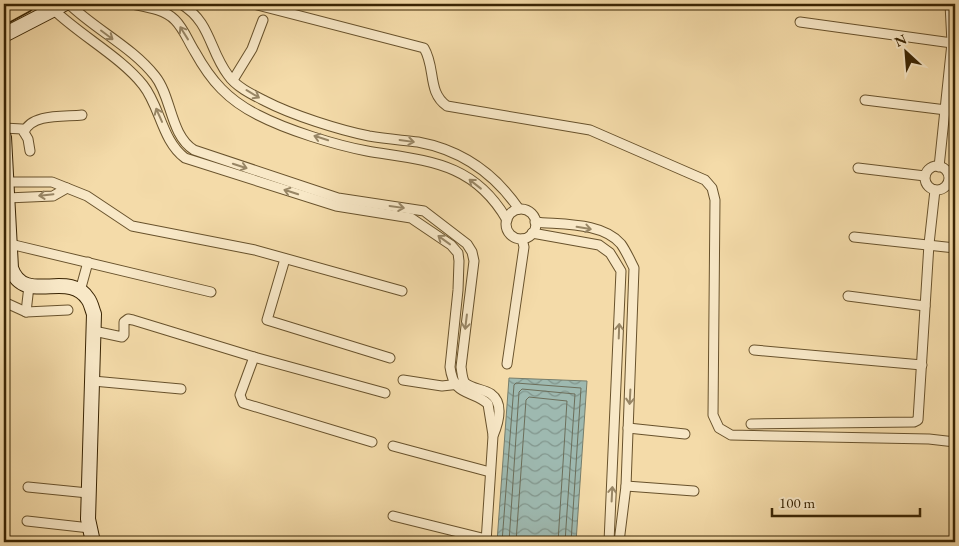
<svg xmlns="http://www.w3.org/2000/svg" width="959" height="546" font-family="'EB Garamond',serif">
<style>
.water{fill:url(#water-waves);stroke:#767d6b}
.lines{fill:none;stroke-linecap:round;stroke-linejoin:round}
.shore{stroke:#6c6e5a;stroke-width:1}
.street-casing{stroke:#68522c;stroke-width:11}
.secondary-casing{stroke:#392403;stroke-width:16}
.primary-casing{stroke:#392403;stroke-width:18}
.street{stroke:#f8e8c7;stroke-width:9}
.secondary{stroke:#f8e8c7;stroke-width:14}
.primary{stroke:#f4dba9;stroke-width:15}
.oneway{stroke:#988665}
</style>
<defs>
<pattern id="water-waves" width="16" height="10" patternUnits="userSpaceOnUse" patternTransform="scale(1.25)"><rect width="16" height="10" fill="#9eb9b0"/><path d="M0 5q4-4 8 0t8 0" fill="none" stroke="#82968d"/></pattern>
</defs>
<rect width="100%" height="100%" fill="#f4dba9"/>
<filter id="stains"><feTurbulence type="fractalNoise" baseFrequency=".004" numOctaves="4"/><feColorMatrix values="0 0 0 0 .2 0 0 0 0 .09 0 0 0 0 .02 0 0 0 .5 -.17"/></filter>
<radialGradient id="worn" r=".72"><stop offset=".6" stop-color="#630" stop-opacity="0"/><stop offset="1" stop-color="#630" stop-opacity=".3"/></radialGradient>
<polygon class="water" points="509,378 587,381 576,542 497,542"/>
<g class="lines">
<g class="shore">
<polyline points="502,542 514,385 516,383 581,388 571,542"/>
<polyline points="509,542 519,392 522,389 575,394 565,542"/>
<polyline points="516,542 526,400 529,397 567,401 558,542"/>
</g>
<g class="street-casing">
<g id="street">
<path d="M69,4C96,30 132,47 155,76C172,97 170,135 194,150L338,198L424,211L467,244L472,252L474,261L461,367C462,372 462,379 465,383C472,389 484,389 491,394C505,404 498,424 493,436L486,542"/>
<path d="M132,4C146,7 164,9 175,20C184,29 188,41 195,52C211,81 228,100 258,115C287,130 335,145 367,151C426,161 473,161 507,220"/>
<path d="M181,4C211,22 209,50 228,75C236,87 253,95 265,101C292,115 339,130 369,136C386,139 402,140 418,142C461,150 495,174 519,209"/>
<path d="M254,4L424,48C436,68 427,92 447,106L590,130L705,180L712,188L715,200L713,415L719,428L731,435L929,439L955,442"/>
<path d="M54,10C80,35 122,58 143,85C160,106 162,141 185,158L336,206L411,218L451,245L458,253L459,261L458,290L450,367C454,398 472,389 488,404L493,435"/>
<polyline points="800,22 952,43"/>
<polyline points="233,80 252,49 263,20"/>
<polyline points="865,100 946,110"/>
<polyline points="4,128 22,129 28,139 30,151"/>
<path d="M24,132C32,113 65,117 82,115"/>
<circle cx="937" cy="178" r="12"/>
<polyline points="939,167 952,43 950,4"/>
<polyline points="858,168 925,176"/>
<polyline points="6,182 52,182 67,188 53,196 7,198"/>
<polyline points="67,188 87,196 132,226 255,250 402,291"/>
<circle cx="521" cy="224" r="15"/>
<path d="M535,222C562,225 602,222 621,244C626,251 630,260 634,268L626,486L619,542"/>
<polyline points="532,233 599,245 610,253 621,271 609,542"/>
<polyline points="854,237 955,248"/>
<polyline points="10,244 211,292"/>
<polyline points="285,259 267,320 390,358"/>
<polyline points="29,286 26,312 68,310"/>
<polyline points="80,291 88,262"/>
<polyline points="848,296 925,306"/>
<polyline points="4,302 26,312"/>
<polyline points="94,331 122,337 124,335 124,322 128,319 133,320 254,357 385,393"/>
<polyline points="754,350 922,365"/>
<polyline points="254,357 240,395 243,403 372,442"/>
<polyline points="507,364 524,247 522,239"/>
<polyline points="403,380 442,386 460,384"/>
<polyline points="93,381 181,389"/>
<polyline points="751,424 914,422 918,420 929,244 935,190"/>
<polyline points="628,428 685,434"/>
<polyline points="393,446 490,472"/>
<polyline points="626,486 694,491"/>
<polyline points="28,487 88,493"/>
<polyline points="393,516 486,539"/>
<polyline points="27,521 90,528"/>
</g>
</g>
<g class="secondary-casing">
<g id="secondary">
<polyline points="4,35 64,4"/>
<path d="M4,137L11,268C24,306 69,269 88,299C91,303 92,309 94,314L88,519L93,542"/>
</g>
</g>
<g class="primary-casing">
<polyline id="primary" points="4,16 26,4"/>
</g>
<use href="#street" class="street"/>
<use href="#secondary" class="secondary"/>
<use href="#primary" class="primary"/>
</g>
<defs><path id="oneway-shaft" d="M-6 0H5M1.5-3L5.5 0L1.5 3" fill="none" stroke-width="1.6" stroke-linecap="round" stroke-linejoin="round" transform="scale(1.25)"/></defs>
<g class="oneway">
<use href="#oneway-shaft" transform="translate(184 33) rotate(-122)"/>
<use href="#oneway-shaft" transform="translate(107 35) rotate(37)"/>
<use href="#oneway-shaft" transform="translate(253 94) rotate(31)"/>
<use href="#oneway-shaft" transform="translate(159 115) rotate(-114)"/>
<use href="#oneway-shaft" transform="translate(321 138) rotate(-162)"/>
<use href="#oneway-shaft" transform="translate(407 141) rotate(8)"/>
<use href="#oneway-shaft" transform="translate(240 166) rotate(18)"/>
<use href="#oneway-shaft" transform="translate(475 184) rotate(-142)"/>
<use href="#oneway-shaft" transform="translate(291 192) rotate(-162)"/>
<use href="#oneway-shaft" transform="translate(46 195) rotate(174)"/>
<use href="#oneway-shaft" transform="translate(397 207) rotate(8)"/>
<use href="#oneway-shaft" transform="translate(584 228) rotate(9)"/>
<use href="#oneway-shaft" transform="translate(444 240) rotate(-144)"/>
<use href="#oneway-shaft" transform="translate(466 322) rotate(97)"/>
<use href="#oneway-shaft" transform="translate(619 331) rotate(-88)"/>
<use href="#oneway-shaft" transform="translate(630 397) rotate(93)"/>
<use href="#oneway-shaft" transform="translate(612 494) rotate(-87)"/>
</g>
<rect width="959" height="546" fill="none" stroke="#f4dba9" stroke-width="20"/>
<rect x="5" y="5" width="949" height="536" fill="none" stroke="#392403" stroke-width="2.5"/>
<rect x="10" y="10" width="939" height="526" fill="none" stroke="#392403"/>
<g transform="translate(906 52) rotate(334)" stroke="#f8e8c7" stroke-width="4" paint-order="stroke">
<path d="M0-4L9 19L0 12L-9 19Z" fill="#392403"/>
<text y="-8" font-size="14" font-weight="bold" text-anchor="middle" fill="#392403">N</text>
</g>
<path d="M772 508v8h148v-8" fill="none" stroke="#392403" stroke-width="2.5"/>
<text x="779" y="508" font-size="15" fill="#392403" stroke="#f8e8c7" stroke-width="4" paint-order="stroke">100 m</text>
<rect width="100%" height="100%" filter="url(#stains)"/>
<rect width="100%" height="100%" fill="url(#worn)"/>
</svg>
